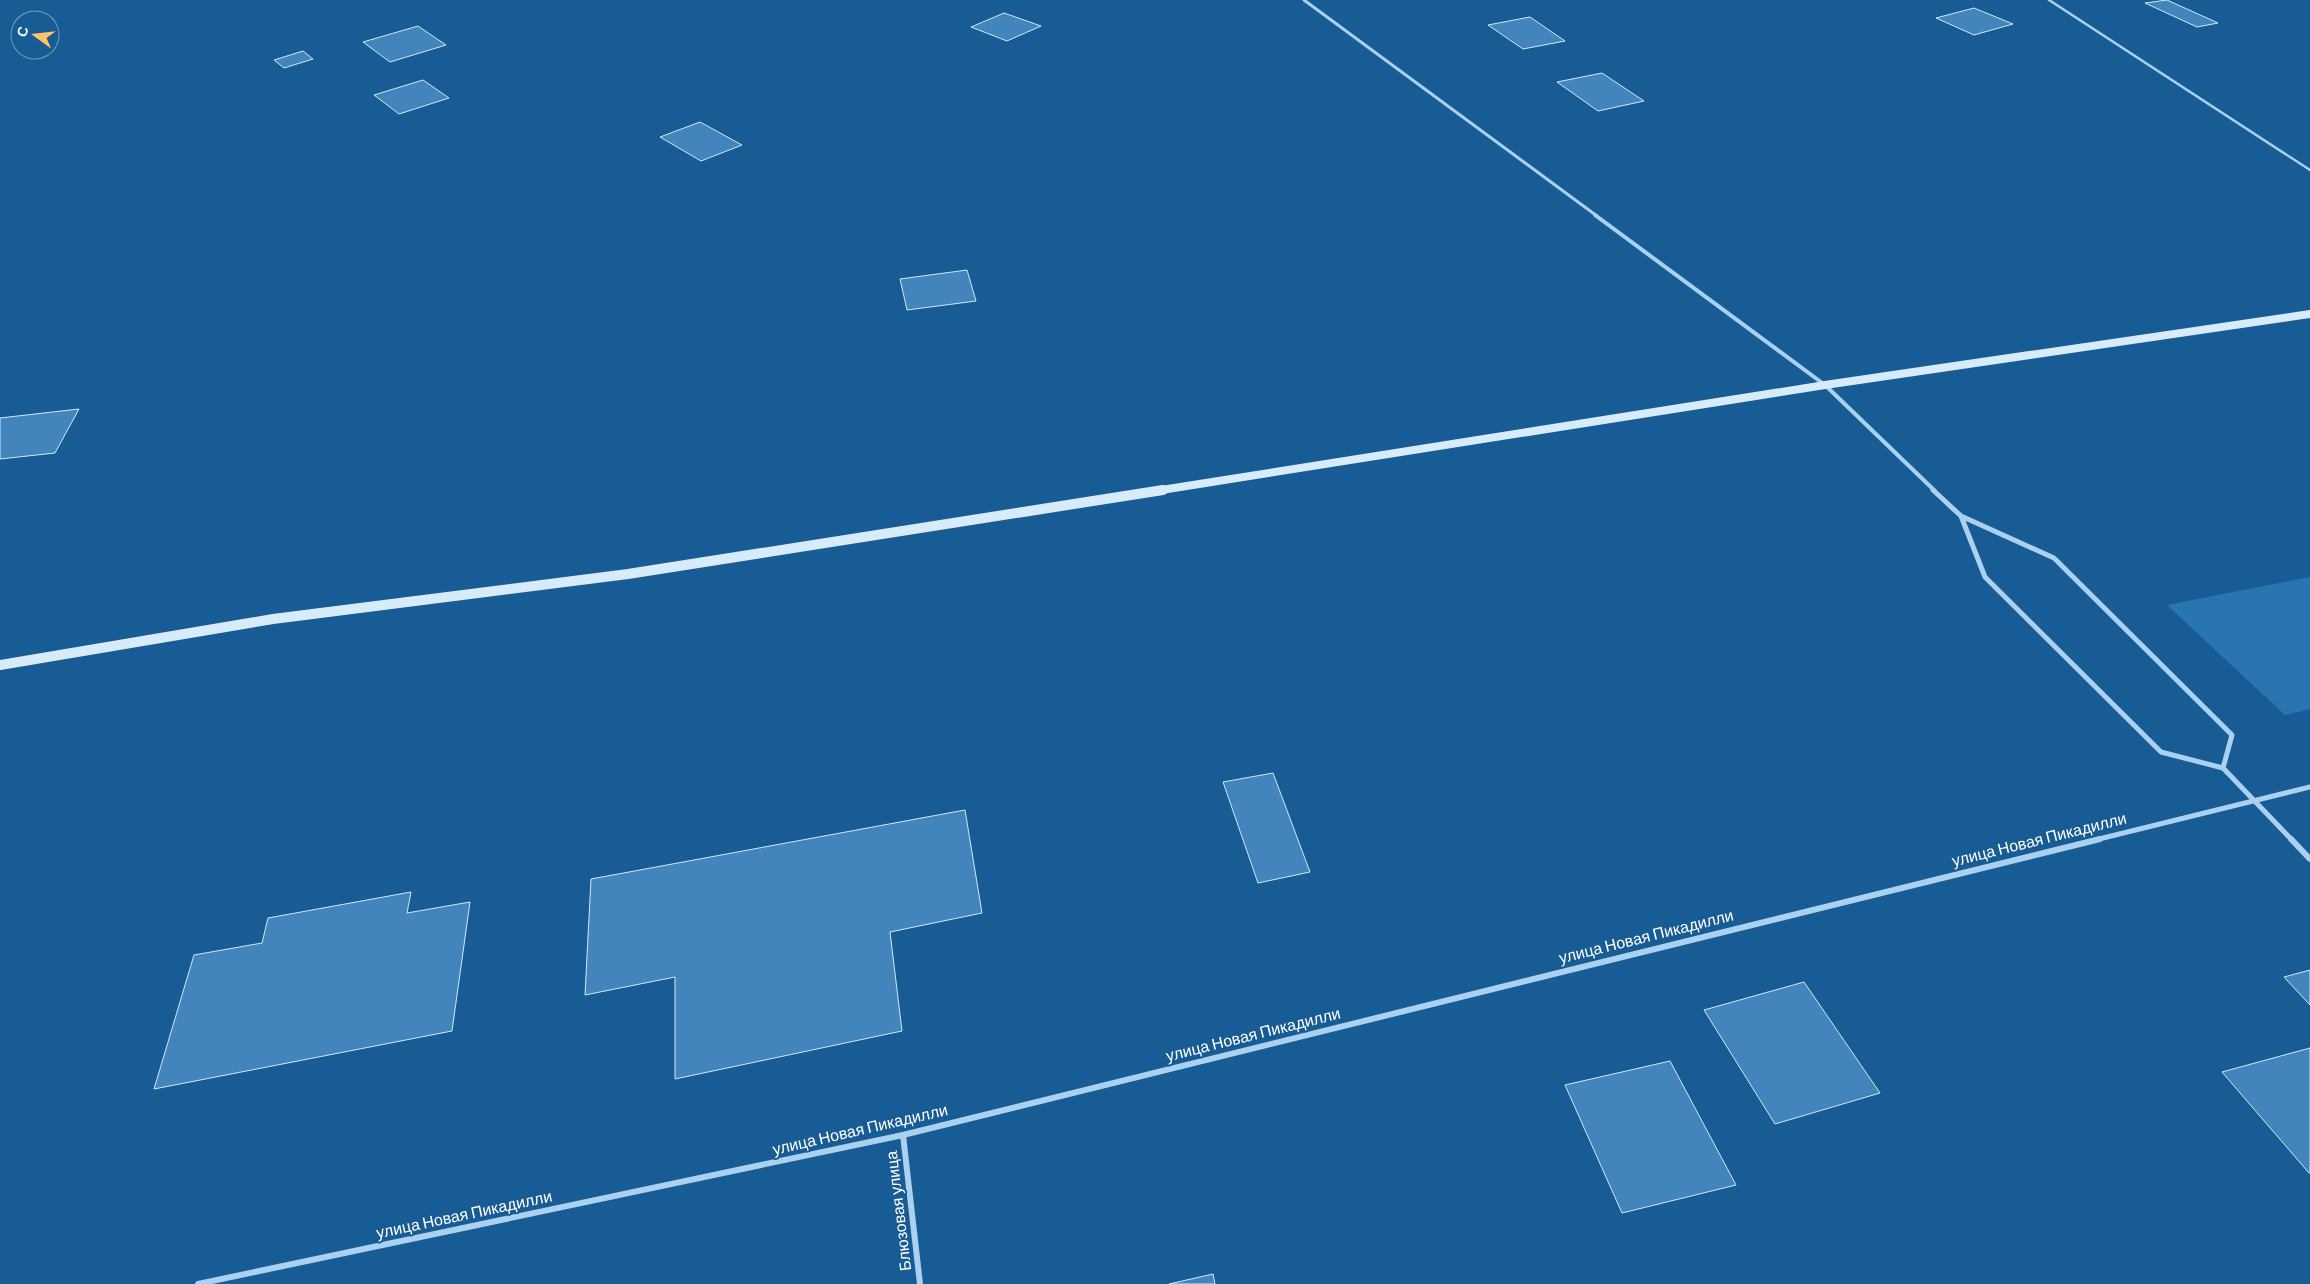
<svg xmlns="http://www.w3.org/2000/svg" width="2310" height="1284" font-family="Barlow,sans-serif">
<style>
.green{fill:#2875b1}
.building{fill:#4185bc;stroke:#d1e9fb}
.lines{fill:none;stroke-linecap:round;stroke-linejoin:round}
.lane{stroke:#aad1f0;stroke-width:2.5}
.street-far3{stroke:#aad1f0;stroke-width:3}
.street-far2{stroke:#aad1f0;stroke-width:4}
.street-far1{stroke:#aad1f0;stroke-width:5}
.street{stroke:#aad1f0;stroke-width:6}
.secondary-far1{stroke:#d8ebfb;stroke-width:8}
.secondary{stroke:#d8ebfb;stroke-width:10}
.labels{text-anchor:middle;stroke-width:4;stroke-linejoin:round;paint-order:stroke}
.near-street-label{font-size:16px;fill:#fff;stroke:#185c95}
</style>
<rect width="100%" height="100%" fill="#185c95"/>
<polygon class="green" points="2310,577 2310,709 2285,715 2167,605"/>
<g class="building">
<polygon points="2167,0 2218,23 2197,27 2145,3"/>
<polygon points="1974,8 2013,24 1974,35 1936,18"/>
<polygon points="1004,13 1041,26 1007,41 971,27"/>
<polygon points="1530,17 1565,41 1523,49 1488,25"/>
<polygon points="418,26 446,45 390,62 363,42"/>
<polygon points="303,51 313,59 284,68 274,60"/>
<polygon points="1602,73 1644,101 1598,111 1557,82"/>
<polygon points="423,80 449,98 399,114 374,95"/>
<polygon points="700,122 742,145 701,161 660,137"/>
<polygon points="967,270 976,301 907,310 900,279"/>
<polygon points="79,409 55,453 0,459 0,418"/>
<polygon points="1273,773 1310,872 1258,883 1223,782"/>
<polygon points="965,810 982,913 890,932 902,1031 675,1079 675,977 585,995 591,879"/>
<polygon points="411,892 407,913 470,902 452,1031 154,1089 194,955 262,943 268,918"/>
<polygon points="2310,970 2310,1005 2284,977"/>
<polygon points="1804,982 1880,1093 1775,1124 1704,1010"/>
<polygon points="2310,1048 2310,1173 2309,1173 2222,1072"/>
<polygon points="1670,1061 1736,1185 1622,1213 1565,1085"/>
<polygon points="1213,1274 1215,1284 1169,1284"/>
</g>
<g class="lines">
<polyline class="lane" points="2049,0 2310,170"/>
<polyline class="street-far3" points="1304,0 1597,216"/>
<polyline class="street-far2" points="1595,215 1825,385 1935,491"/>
<g class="street-far1">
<polyline points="1933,490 1961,516"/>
<polygon points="1961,516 2054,558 2232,735 2223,768 2161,752 1985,577"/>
<polyline points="2223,768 2292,840"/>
<polyline points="2095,840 2310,787"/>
</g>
<g class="street">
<polyline points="2291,839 2310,859"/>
<polyline points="903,1135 920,1284"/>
<polyline points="198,1284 903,1135 2100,839"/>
</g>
<polyline class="secondary-far1" points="1155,491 1825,385 2310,314"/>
<polyline class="secondary" points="0,665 273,619 628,574 1163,490"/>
</g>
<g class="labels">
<g class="near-street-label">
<text transform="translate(2039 839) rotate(-14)" y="6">улица Новая Пикадилли</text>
<text transform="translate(1646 936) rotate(-14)" y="6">улица Новая Пикадилли</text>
<text transform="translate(1253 1034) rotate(-14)" y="6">улица Новая Пикадилли</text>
<text transform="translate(860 1129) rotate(-13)" y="6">улица Новая Пикадилли</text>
<text transform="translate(898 1211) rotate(-97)" y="6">Блюзовая улица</text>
<text transform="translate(464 1214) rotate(-12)" y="6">улица Новая Пикадилли</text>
</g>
</g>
<g transform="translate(35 35) rotate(285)"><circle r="24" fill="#185c95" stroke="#749dbf"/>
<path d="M0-4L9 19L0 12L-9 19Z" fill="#ffc469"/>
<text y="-8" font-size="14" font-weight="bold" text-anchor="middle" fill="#ffffff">С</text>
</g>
</svg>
